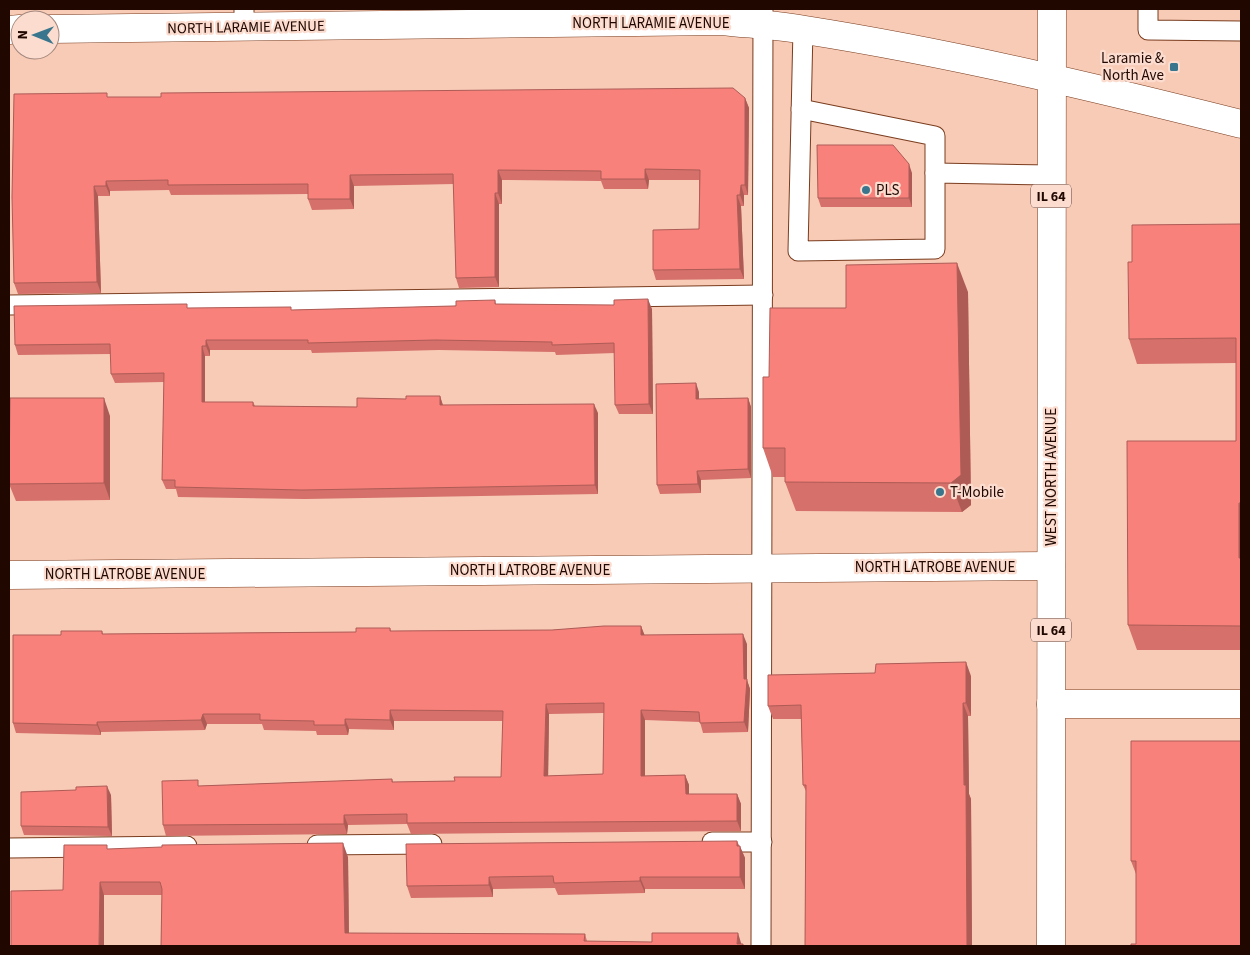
<svg xmlns="http://www.w3.org/2000/svg" width="1250" height="955" font-family="'Source Sans 3',sans-serif">
<style>
.lines{fill:none;stroke-linecap:round;stroke-linejoin:round}
.service-casing{stroke:#7a3c1e;stroke-width:21}
.minor-casing{stroke:#7a3c1e;stroke-width:29}
.tertiary-casing{stroke:#7a3c1e;stroke-width:29}
.primary-casing{stroke:#7a3c1e;stroke-width:29}
.service{stroke:#fff;stroke-width:19}
.minor{stroke:#fff;stroke-width:28}
.tertiary{stroke:#fff;stroke-width:28}
.primary{stroke:#fff;stroke-width:28}
.wall{fill:#d5706a;fill-rule:evenodd}
.shaded-wall{fill:#ae5b56}
.building{fill:#f8827b;stroke:#ae5b56;fill-rule:evenodd}
.poi-dot{fill:#39768d;stroke:#fbdccf;stroke-width:2}
.labels{text-anchor:middle;stroke-width:4.5;stroke-linejoin:round;paint-order:stroke}
.shield{fill:#fbdccf;stroke:#62473e;stroke-width:1}
.shield-label{font-size:14px;font-weight:bold;fill:#200700}
.street-label{font-size:15px;fill:#200700;stroke:#fbdccf}
.poi-label{font-size:15px;fill:#200700;stroke:#fbdccf;text-anchor:start}
</style>
<rect width="100%" height="100%" fill="#f8cbb7"/>
<g class="lines">
<g class="service-casing">
<g id="service">
<polyline points="1148,9 1148,30 1241,31"/>
<polyline points="244,27 244,9"/>
<polyline points="803,29 798,251 935,249 935,173 1051,175"/>
<polyline points="801,109 935,136 935,173"/>
<polyline points="9,305 763,295"/>
<polyline points="712,842 762,842"/>
<polyline points="317,845 432,844"/>
<polyline points="9,848 187,846"/>
<polyline points="761,946 763,9"/>
</g>
</g>
<g class="minor-casing">
<g id="minor">
<polyline points="9,575 1051,566"/>
<polyline points="1051,704 1241,704"/>
</g>
</g>
<g class="tertiary-casing">
<g id="tertiary">
<path d="M50,29L722,21C749,24 777,25 805,30C952,53 1097,88 1241,124"/>
<polyline points="9,30 20,29"/>
</g>
</g>
<g class="primary-casing">
<polyline id="primary" points="1051,946 1052,9"/>
</g>
<use href="#service" class="service"/>
<use href="#minor" class="minor"/>
<use href="#tertiary" class="tertiary"/>
<use href="#primary" class="primary"/>
</g>
<g class="wall">
<polygon points="108,97 745,98 749,108 748,195 744,195 744,206 741,206 744,279 656,280 653,270 699,229 699,180 649,180 648,189 604,189 601,181 502,180 502,204 499,204 499,287 459,288 456,278 454,184 354,186 354,209 312,210 308,199 308,194 171,195 169,190 110,191 110,196 98,196 101,293 18,294 14,283"/>
<polygon points="912,173 912,207 821,207 818,198"/>
<polygon points="1241,224 1241,650 1137,650 1128,625 1236,441 1236,363 1137,364 1129,339 1132,262"/>
<polygon points="968,292 971,505 962,512 796,511 785,482 785,477 773,477 763,448 846,308"/>
<polygon points="495,300 496,304 652,309 653,414 619,414 615,405 615,353 556,355 555,352 439,350 312,353 311,350 210,350 210,356 205,356 205,402 253,402 255,406 357,407 406,399 440,396 443,405 598,413 598,494 305,499 178,497 176,489 166,489 162,480 164,382 115,383 111,374 111,354 18,355 15,345 188,308 292,310 453,306"/>
<polygon points="699,392 699,399 748,398 751,407 751,478 701,480 701,493 660,494 657,485"/>
<polygon points="110,416 110,500 16,501 9,484"/>
<path d="M641,626L644,635L747,644V680L750,689L748,732L703,733L700,722L645,720V776L685,775L689,785V794H737L741,804V831L411,834L407,824L348,825L347,834L166,836L163,825L200,786L392,779L393,782L455,781L501,777L503,721H394V730L349,729L348,735H317L316,731L264,730L262,724H207L205,730L101,732V735L16,733L13,723L61,635L102,631L103,634L356,632L390,628L391,631L552,630ZM604,713L603,774L548,776L549,714Z"/>
<polygon points="971,676 971,716 968,716 969,794 971,799 972,946 805,946 806,791 803,785 801,719 773,719 768,706"/>
<polygon points="1241,741 1136,944 1136,874 1131,861"/>
<polygon points="76,790 111,795 112,836 24,835 21,826"/>
<polygon points="737,841 745,858 745,889 645,889 645,893 558,895 555,888 493,889 493,897 411,898 407,886"/>
<polygon points="109,849 348,857 349,933 585,934 587,941 743,944 743,946 161,946 162,895 104,895 63,890"/>
</g>
<g class="shaded-wall">
<polygon points="745,98 749,108 748,195 745,185"/>
<polygon points="909,164 912,173 912,207 909,198"/>
<polygon points="645,169 649,180 648,189 645,179"/>
<polygon points="498,170 502,180 502,204 498,193"/>
<polygon points="350,175 354,186 354,209 350,199"/>
<polygon points="106,181 110,191 110,196 106,186"/>
<polygon points="741,185 744,195 744,206 740,195"/>
<polygon points="94,186 98,196 101,293 97,282"/>
<polygon points="495,193 499,204 499,287 495,277"/>
<polygon points="737,195 741,206 744,279 740,269"/>
<polygon points="957,263 968,292 971,505 962,512 951,483"/>
<polygon points="648,299 652,309 653,414 649,404"/>
<polygon points="206,340 210,350 210,356 206,346"/>
<polygon points="202,346 205,356 205,412 202,402"/>
<polygon points="696,383 699,392 699,408 696,399"/>
<polygon points="440,396 443,406 440,405"/>
<polygon points="104,398 110,416 110,500 104,483"/>
<polygon points="748,398 751,407 751,478 748,469"/>
<polygon points="594,404 598,413 598,494 595,485"/>
<polygon points="697,471 701,480 701,493 698,484"/>
<polygon points="1239,503 1241,508 1241,563 1239,558"/>
<polygon points="641,626 645,636 641,635"/>
<polygon points="743,634 747,644 747,680 750,689 748,732 744,722"/>
<polygon points="966,662 971,676 971,716 966,703"/>
<polygon points="963,703 968,716 969,794 971,799 972,946 967,946"/>
<polygon points="546,704 549,714 548,786 544,776"/>
<polygon points="390,710 394,721 394,730 390,720"/>
<polygon points="641,710 645,720 645,786 641,776"/>
<polygon points="203,714 207,724 205,730 201,720"/>
<polygon points="345,719 349,729 348,735 345,725"/>
<polygon points="97,722 101,732 101,735 97,725"/>
<polygon points="685,775 689,785 689,804 686,794"/>
<polygon points="107,786 111,795 112,836 108,827"/>
<polygon points="737,794 741,804 741,831 737,821"/>
<polygon points="344,815 348,825 347,834 344,824"/>
<polygon points="737,841 740,851 740,846 745,858 745,889 740,877"/>
<polygon points="343,843 348,857 349,946 345,933"/>
<polygon points="489,877 493,889 493,897 489,885"/>
<polygon points="640,877 645,889 645,893 640,881"/>
<polygon points="100,882 104,895 104,946 99,946"/>
<polygon points="738,933 742,946 737,944"/>
</g>
<g class="building">
<polygon points="733,88 745,98 745,185 741,185 740,195 737,195 740,269 653,270 653,230 699,229 700,170 645,169 645,179 601,179 601,171 498,170 498,193 495,193 495,277 456,278 453,174 350,175 350,199 308,199 308,184 168,185 168,180 106,181 106,186 94,186 97,282 14,283 12,197 14,94 107,93 107,97 161,97 161,93"/>
<polygon points="817,145 893,145 909,164 909,198 818,198"/>
<polygon points="1241,224 1241,503 1239,503 1239,558 1241,558 1241,626 1128,625 1127,441 1236,441 1236,338 1129,339 1128,262 1132,262 1132,225"/>
<polygon points="957,263 961,475 951,483 785,482 785,448 763,448 763,377 769,377 770,308 846,308 846,265"/>
<polygon points="648,299 649,404 615,405 614,343 552,345 552,342 435,340 308,343 308,340 206,340 206,346 202,346 202,402 253,402 253,406 357,407 357,398 406,399 406,396 440,396 440,405 594,404 595,485 302,490 175,487 175,480 162,480 164,373 111,374 110,344 15,345 14,306 187,304 187,308 291,307 291,310 453,306 456,306 456,301 495,300 495,304 614,305 614,300"/>
<polygon points="696,383 696,399 748,398 748,469 697,471 698,484 657,485 656,384"/>
<polygon points="10,398 104,398 104,483 9,484"/>
<path d="M604,626H641V635L743,634L744,679H747L744,722L700,723L699,712L641,710V776L685,775L686,794H737V821L407,823V814L344,815V824L163,825L162,781L198,780V786L392,779V782L455,781L454,777H501L503,711L390,710V720L345,719V725H314V721L260,720V714H203L201,720L97,722V725L13,723V635H61V631H102V634L356,632V628H390V631L552,630ZM604,703L603,774L544,776L546,704Z"/>
<polygon points="966,662 966,703 963,703 964,785 966,785 967,946 805,946 806,785 803,785 801,705 768,706 768,675 875,673 876,664"/>
<polygon points="1131,741 1241,741 1241,946 1131,946 1131,944 1136,944 1136,861 1131,861"/>
<polygon points="107,786 108,827 21,826 21,792 76,790 76,787"/>
<polygon points="737,841 737,846 740,846 740,877 640,877 640,881 554,883 553,876 489,877 489,885 407,886 406,844"/>
<polygon points="343,843 345,933 585,934 584,941 652,942 652,933 738,933 737,944 743,944 743,946 161,946 162,889 160,882 100,882 99,946 11,946 11,891 63,890 64,845 107,845 107,849 162,847 162,845"/>
</g>
<g class="poi-dot">
<rect x="1169" y="62" width="10" height="10" rx="2.5"/>
<circle cx="866" cy="190" r="5"/>
<circle cx="940" cy="492" r="5"/>
</g>
<g class="labels">
<g class="shield">
<rect x="1031" y="184.5" width="40" height="23" rx="4"/>
<rect x="1031" y="618.5" width="40" height="23" rx="4"/>
</g>
<g class="shield-label">
<text x="1051" y="201">IL 64</text>
<text x="1051" y="635">IL 64</text>
</g>
<g class="street-label">
<text x="651" y="28">NORTH LARAMIE AVENUE</text>
<text transform="translate(246 27) rotate(-1)" y="5">NORTH LARAMIE AVENUE</text>
<text transform="translate(1051 477) rotate(-90)" y="5">WEST NORTH AVENUE</text>
<text x="935" y="572">NORTH LATROBE AVENUE</text>
<text x="530" y="575">NORTH LATROBE AVENUE</text>
<text x="125" y="579">NORTH LATROBE AVENUE</text>
</g>
<g class="poi-label">
<text x="1164" y="63" text-anchor="end">Laramie &amp;<tspan x="1164" dy="17">North Ave</tspan></text>
<text x="876" y="195">PLS</text>
<text x="950" y="497">T-Mobile</text>
</g>
</g>
<rect width="1250" height="955" fill="none" stroke="#200700" stroke-width="20"/>
<g transform="translate(35 35) rotate(271)"><circle r="24" fill="#fbdccf" stroke="#a3877c"/>
<path d="M0-4L9 19L0 12L-9 19Z" fill="#39768d"/>
<text y="-8" font-size="14" font-weight="bold" text-anchor="middle" fill="#200700">N</text>
</g>
</svg>
